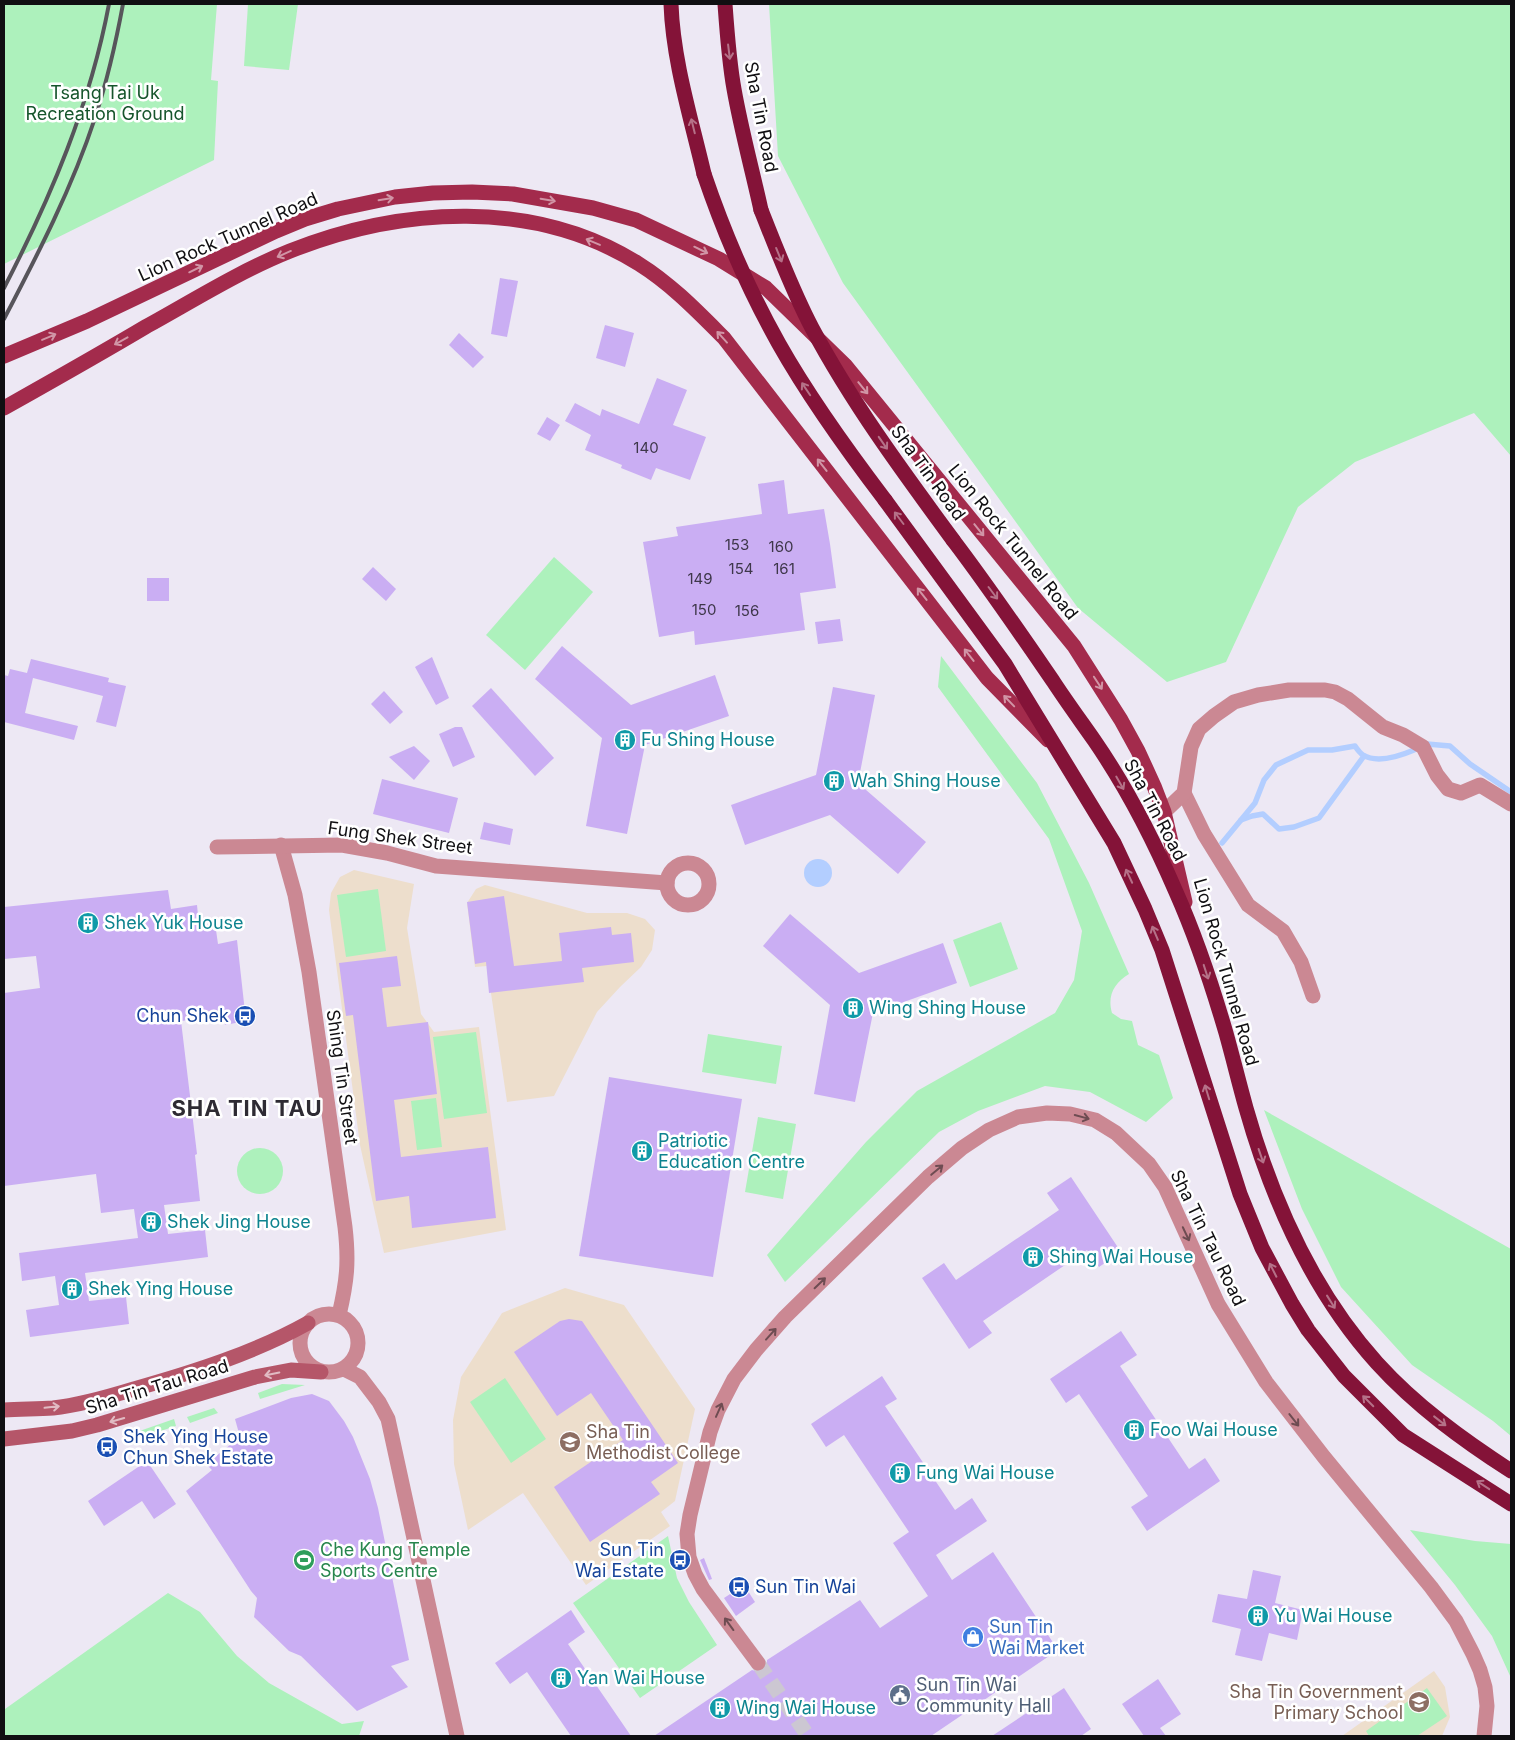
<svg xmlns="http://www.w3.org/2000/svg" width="1515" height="1740" font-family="Inter,sans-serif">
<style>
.education{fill:#eddecc}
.green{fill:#adf1bc}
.water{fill:#b3ceff}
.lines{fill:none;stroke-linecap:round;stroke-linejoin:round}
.stream{stroke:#b3ceff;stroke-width:5.5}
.building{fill:#caaef3}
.street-tunnel{stroke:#ccc7d2;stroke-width:15;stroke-dasharray:15 8;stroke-linecap:butt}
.street{stroke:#cb8893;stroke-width:15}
.secondary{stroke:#b55669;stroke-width:15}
.primary{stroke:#a32b4c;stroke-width:15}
.highway{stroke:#841338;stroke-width:15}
.rail{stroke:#57555b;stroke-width:4}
.highway-bridge{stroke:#841338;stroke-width:15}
.oneway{stroke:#b57188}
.oneway2{stroke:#d195a6}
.oneway3{stroke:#6e4c52}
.oneway4{stroke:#e1bbc3}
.labels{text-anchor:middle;stroke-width:5;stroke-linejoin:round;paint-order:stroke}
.number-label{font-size:15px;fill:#3e374a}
.park-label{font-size:18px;fill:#16552c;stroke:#fff}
.street-label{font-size:18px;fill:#100f12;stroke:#fff}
.culture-label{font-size:18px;fill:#0d838f;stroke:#fff;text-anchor:start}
.transit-label{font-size:18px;fill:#164399;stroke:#fff;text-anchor:end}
.education-label{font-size:18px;fill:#785e54;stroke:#fff;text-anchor:start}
.leisure-label{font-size:18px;fill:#27864d;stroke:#fff;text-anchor:start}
.shop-label{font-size:18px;fill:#366cbe;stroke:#fff;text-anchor:start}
.service-label{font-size:18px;fill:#4e5e75;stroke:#fff;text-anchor:start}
.district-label{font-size:22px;font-weight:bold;letter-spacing:1px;fill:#2e2b33;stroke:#fff}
</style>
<rect width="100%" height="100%" fill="#ede8f4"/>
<g class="education">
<polygon points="354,870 414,884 407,928 421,1014 434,1032 479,1027 506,1230 384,1253 360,1145 329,910 331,893 340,877"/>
<polygon points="485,885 587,913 627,913 645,919 655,930 652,950 641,967 620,987 597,1012 554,1096 507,1102 487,966 475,967 467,903 476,889"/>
<polygon points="565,1288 624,1305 695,1409 675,1501 661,1512 670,1526 586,1585 523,1493 468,1530 454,1464 453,1420 461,1377 502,1313"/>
<polygon points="1434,1671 1445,1687 1450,1717 1442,1736 1342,1736"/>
</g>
<g class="green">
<polygon points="4,4 217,4 211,80 218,81 214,160 4,264"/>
<polygon points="248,4 298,4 289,70 244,66"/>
<polygon points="769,4 1511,4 1511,456 1474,413 1355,462 1298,507 1226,662 1167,682 1078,608 843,283 778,156"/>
<polygon points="554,557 593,592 525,670 486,635"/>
<path d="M941,656L1037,783L1089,883L1129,974C1114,983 1107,996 1112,1013L1121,1019L1132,1021L1138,1045L1159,1055L1173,1098L1146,1122L1090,1092L1045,1086L978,1111L939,1132L785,1282L767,1255L866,1142L917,1091L1055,1013L1074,980L1082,931L1049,839L938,687Z"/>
<polygon points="378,889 386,951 346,957 337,895"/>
<polygon points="1001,922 1018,969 970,987 953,940"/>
<polygon points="476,1032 487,1113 444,1119 433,1037"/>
<polygon points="708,1034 782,1046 776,1084 702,1072"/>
<polygon points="436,1098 442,1147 417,1150 411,1101"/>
<polygon points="1264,1110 1511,1249 1511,1436 1493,1421 1412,1365 1341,1287 1302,1209"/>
<polygon points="758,1117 796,1124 783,1199 745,1192"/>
<circle cx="260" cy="1171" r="23"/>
<polygon points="505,1378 546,1439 511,1463 470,1402"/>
<polygon points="282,1384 305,1385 260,1399 258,1393"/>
<polygon points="214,1408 218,1413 190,1423 187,1417"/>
<polygon points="174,1419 176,1426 133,1440 131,1434"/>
<polygon points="1410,1530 1475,1541 1511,1544 1511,1678 1492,1636 1455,1585"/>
<polygon points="668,1536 677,1578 689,1602 717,1645 640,1698 573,1603"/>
<polygon points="168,1593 200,1612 237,1656 269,1683 342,1724 364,1721 359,1736 4,1736 4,1707 5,1709"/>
<polygon points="1427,1688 1447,1716 1417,1736 1369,1736 1366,1731"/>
</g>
<circle class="water" cx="818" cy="873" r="14"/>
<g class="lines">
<g class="stream">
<polyline points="1427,744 1450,746 1470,764 1511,792"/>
<polyline points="1241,820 1252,816 1263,814 1279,829 1294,827 1319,818 1364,756"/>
<path d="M1222,843L1255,803L1264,780L1276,765L1308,750H1332L1355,746C1357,749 1360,753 1363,755C1378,764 1400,756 1414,750"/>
</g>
</g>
<g class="building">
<polygon points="500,278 518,281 507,337 491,334"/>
<polygon points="605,325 634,333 625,367 596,358"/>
<polygon points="459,333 484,357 473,368 449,345"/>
<polygon points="657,378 687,390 673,425 706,437 690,480 656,468 651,480 621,468 622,465 585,450 591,435 565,421 575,403 600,416 602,409 639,424"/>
<polygon points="547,417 560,425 550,441 537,434"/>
<polygon points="784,480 788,514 824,509 830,544 836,588 800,593 805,630 695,645 694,631 659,637 643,542 678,536 676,527 762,514 758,484"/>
<polygon points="373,567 396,589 386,601 362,579"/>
<rect x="147" y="578" width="22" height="23"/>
<polygon points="840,619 843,641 818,644 815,622"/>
<polygon points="562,646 631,705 715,675 729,716 645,745 627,834 586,826 602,738 535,679"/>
<polygon points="432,657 449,698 436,705 415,667"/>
<polygon points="31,659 109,678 108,682 126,686 116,727 96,722 103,696 33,678 25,713 78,726 74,740 4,722 4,675 8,676 10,669 27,673"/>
<polygon points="833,687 875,695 858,783 926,842 898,874 830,815 745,845 731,805 816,775"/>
<polygon points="491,688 554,758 535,776 472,706"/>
<polygon points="384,691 403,712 390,724 371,704"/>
<polygon points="455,727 462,727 475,757 453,767 439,734"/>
<polygon points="414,746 430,761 414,780 389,757"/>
<polygon points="382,779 458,798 449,833 373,814"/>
<polygon points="484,822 513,829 510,845 480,839"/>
<polygon points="168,890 171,909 197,905 199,926 215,923 218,944 237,940 246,1021 225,1025 224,1016 181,1021 197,1154 195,1155 200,1201 164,1205 168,1234 205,1230 208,1257 85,1273 89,1301 126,1297 129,1324 30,1337 26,1310 59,1305 55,1276 22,1281 19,1253 138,1238 134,1209 101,1213 96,1174 4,1186 4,993 40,988 36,956 4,959 4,907"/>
<polygon points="504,896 514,966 562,961 559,933 611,927 612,935 631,933 634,962 582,968 584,982 489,993 486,962 475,964 467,902"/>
<polygon points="790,914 859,973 943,943 957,983 873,1013 855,1102 814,1094 830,1005 763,946"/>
<polygon points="397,956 401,986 382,988 387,1027 428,1022 437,1094 394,1100 401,1157 488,1147 496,1218 412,1228 409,1196 376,1201 353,1015 346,1016 339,963"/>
<polygon points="609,1077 742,1099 713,1277 579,1256"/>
<polygon points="1071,1177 1121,1252 1099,1267 1087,1250 983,1321 992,1333 969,1349 922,1278 944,1263 956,1280 1059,1210 1047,1193"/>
<polygon points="569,1319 582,1321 678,1463 651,1482 660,1494 590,1542 554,1487 623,1440 591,1393 557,1416 514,1352 560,1321"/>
<polygon points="1121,1331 1137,1355 1120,1366 1189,1469 1205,1458 1220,1481 1147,1531 1131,1507 1148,1496 1079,1394 1066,1403 1050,1379"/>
<polygon points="882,1376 897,1399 885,1406 955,1510 972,1498 987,1521 936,1555 952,1580 993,1552 1058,1650 931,1736 654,1736 752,1670 759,1672 763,1671 767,1666 767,1660 860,1600 880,1628 928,1596 893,1543 909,1532 844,1435 826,1447 811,1424"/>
<polygon points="312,1394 329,1401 344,1421 353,1437 370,1479 378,1508 409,1660 391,1666 408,1687 357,1711 301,1656 289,1651 254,1617 257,1598 251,1591 186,1491 212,1470 206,1464 240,1437 235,1419 291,1398"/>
<polygon points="147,1461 176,1504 154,1519 142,1501 104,1526 88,1501"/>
<polygon points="704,1558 712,1579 709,1580 700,1560"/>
<polygon points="1253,1570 1281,1576 1275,1603 1303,1610 1297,1640 1269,1633 1262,1661 1235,1655 1241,1629 1212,1622 1218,1594 1247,1599"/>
<polygon points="744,1585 755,1602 736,1616 724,1598"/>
<polygon points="571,1610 585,1632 568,1644 631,1736 571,1736 527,1672 510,1684 495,1663"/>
<polygon points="1158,1679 1181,1714 1160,1728 1166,1736 1144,1736 1122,1704"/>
<polygon points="1064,1688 1091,1729 1081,1736 992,1736"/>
</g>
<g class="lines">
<polyline class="street-tunnel" points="758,1663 808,1736"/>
<g class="street">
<polyline points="1184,793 1204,834 1248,905 1283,931 1301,962 1313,996"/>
<polyline points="1164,812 1184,793 1191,747 1199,729 1214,716 1234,702 1258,695 1289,690 1325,690 1335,692 1348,699 1383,727 1403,735 1423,747 1437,775 1448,789 1461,793 1480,785 1511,804"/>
<path d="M281,845L295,895L309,972L345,1227C349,1262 347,1281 339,1315"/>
<polyline points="217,847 342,845 387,853 436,866 667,883"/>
<circle cx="688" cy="884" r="21"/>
<circle cx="329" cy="1343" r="29"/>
<polyline points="344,1369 360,1377 379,1402 388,1419 457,1736"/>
<polyline points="758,1663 703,1589 695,1574 689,1557 687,1534 690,1515 710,1432 718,1410 734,1379 756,1350 785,1317 928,1177 962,1148 989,1130 1018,1117 1047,1113 1070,1114 1095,1120 1116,1133 1149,1164 1165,1187 1218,1304 1266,1382 1324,1457 1431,1587 1456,1621 1473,1654 1480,1670 1485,1687 1487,1706 1484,1736"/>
</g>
<g class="secondary">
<path d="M4,1410C20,1409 37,1409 53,1408C81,1405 108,1397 134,1389C194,1372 254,1353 308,1323"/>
<polyline points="4,1439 72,1431 97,1425 255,1377 291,1370 321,1372"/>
</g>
<g class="primary">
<polyline points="4,356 87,321 276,231 305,219 338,209 395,197 433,193 472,192 513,194 593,208 636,220 719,259 766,288 845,365 1074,646 1121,720 1138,751 1154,786 1164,812 1185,902"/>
<path d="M4,408C52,381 100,354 147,326C194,300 240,271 290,251C401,207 534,198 639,264C671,284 697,311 724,338L987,678L1048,740"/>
</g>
<g class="highway">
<path d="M671,4C673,61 691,118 704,174"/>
<path d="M725,4C727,32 729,61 734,89C741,129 752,169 761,210"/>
<polyline points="885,500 1005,664 1114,843 1145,909 1162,950 1240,1194 1262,1248 1292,1304 1308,1330 1344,1376 1403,1435 1511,1504"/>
<path d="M953,540C988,586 1020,633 1053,681C1066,701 1080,720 1094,740C1125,785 1154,841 1176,892C1196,937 1212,985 1226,1033C1233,1058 1239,1083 1246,1108C1272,1200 1313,1292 1377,1363C1416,1406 1463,1440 1511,1471"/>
</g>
<g class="rail">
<path d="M4,288C51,197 90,105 109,4"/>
<path d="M4,319C38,254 72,188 95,118C107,81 116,42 123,4"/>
</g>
<g class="highway-bridge">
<path d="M704,174C724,233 748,289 779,344C810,399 847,450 885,500"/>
<path d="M761,210C777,250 792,290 812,328C852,403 903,472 953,540"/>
</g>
</g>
<defs><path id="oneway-shaft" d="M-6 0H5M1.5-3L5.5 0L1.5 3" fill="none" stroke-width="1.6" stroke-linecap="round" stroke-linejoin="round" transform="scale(1.25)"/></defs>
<g class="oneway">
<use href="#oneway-shaft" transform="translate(729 52) rotate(83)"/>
<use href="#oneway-shaft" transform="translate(693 126) rotate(-104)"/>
<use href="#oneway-shaft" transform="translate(779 255) rotate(68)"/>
<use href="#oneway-shaft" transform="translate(806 389) rotate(-124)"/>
<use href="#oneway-shaft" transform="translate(883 443) rotate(55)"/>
<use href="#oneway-shaft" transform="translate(899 518) rotate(-127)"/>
<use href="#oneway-shaft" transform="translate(993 593) rotate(53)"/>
<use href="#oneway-shaft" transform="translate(1120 783) rotate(60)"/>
<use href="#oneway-shaft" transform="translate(1129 876) rotate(-115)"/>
<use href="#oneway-shaft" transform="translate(1155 933) rotate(-113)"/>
<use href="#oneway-shaft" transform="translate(1206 972) rotate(72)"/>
<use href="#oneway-shaft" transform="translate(1207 1092) rotate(-107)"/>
<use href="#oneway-shaft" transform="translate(1261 1156) rotate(71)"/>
<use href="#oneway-shaft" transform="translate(1273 1270) rotate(-117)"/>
<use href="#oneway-shaft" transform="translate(1331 1302) rotate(58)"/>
<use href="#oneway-shaft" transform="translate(1368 1401) rotate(-135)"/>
<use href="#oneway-shaft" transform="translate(1440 1421) rotate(38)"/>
<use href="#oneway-shaft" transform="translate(1483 1485) rotate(-147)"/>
</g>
<g class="oneway2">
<use href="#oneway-shaft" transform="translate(386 199) rotate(-9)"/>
<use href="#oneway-shaft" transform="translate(548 200) rotate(10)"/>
<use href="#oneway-shaft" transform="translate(593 242) rotate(-157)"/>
<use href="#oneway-shaft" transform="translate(701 250) rotate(26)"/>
<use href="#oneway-shaft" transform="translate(284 254) rotate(156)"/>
<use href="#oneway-shaft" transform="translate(196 269) rotate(-26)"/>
<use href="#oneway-shaft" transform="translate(49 337) rotate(-23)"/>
<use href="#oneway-shaft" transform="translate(722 337) rotate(-132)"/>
<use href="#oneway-shaft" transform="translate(121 341) rotate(151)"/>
<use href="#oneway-shaft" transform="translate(863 388) rotate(51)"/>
<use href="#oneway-shaft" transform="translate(822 465) rotate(-128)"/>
<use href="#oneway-shaft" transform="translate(979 530) rotate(51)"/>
<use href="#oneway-shaft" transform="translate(922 594) rotate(-128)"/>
<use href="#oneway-shaft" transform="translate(969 655) rotate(-128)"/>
<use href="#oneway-shaft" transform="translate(1098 683) rotate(57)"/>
<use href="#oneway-shaft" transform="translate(1009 701) rotate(-134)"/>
</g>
<g class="oneway3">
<use href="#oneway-shaft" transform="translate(1082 1117) rotate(15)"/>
<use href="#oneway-shaft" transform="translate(937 1170) rotate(-40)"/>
<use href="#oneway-shaft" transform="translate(1186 1234) rotate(65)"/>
<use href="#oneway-shaft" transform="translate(820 1283) rotate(-44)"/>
<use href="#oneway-shaft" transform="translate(771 1334) rotate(-48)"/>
<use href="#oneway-shaft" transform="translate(719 1410) rotate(-66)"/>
<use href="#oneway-shaft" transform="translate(1294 1420) rotate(52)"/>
<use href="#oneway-shaft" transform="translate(729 1624) rotate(-126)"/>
</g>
<g class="oneway4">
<use href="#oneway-shaft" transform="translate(272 1374) rotate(168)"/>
<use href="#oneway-shaft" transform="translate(52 1407) rotate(-6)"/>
<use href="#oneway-shaft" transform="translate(117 1420) rotate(164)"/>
</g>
<defs>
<g id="building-disc" transform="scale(1.125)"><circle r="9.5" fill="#0f9aa8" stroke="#fff"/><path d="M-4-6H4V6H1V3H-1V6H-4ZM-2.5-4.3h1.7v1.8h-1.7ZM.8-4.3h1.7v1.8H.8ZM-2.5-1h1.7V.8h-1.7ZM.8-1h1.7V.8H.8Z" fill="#fff"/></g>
<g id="bus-disc" transform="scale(1.125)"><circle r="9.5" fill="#1a4fb4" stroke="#fff"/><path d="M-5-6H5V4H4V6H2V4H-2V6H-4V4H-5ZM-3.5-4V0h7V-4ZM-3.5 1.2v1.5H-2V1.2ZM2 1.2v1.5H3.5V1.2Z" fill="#fff"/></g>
<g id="school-disc" transform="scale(1.125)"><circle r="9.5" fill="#8d6e63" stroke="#fff"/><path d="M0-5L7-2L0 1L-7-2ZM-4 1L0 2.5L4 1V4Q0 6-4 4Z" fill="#fff"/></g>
<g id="stadium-disc" transform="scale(1.125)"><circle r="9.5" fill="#2e9e5b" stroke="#fff"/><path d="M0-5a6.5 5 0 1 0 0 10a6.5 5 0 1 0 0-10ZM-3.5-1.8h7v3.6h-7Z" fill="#fff"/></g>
<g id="shop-disc" transform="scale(1.125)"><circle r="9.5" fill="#3f7fe0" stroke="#fff"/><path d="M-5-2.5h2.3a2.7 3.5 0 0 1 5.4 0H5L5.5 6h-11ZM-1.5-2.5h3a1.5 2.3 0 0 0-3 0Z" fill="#fff"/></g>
<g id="civic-disc" transform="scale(1.125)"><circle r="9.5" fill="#5c6f8a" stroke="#fff"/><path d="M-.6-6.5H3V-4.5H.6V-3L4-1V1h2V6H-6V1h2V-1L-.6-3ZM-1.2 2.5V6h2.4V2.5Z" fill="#fff"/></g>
</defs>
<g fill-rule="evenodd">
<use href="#building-disc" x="625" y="740"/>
<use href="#building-disc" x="834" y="781"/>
<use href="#building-disc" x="88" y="923"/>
<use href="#building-disc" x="853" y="1008"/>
<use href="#bus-disc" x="245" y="1016"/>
<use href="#building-disc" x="642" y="1151"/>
<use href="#building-disc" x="151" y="1222"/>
<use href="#building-disc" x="1033" y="1257"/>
<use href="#building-disc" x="72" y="1289"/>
<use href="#building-disc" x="1134" y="1430"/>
<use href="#school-disc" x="570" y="1442"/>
<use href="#bus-disc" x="107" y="1447"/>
<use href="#building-disc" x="900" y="1473"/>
<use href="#stadium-disc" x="304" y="1560"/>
<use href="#bus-disc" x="680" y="1560"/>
<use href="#bus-disc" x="739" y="1587"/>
<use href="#building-disc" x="1258" y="1616"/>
<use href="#shop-disc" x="973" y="1637"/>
<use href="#building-disc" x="561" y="1678"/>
<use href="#civic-disc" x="900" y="1695"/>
<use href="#school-disc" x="1419" y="1702"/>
<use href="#building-disc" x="720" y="1708"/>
</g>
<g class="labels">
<g class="number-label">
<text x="646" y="453">140</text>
<text x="737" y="550">153</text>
<text x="781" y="552">160</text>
<text x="741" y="574">154</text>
<text x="784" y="574">161</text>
<text x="700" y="584">149</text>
<text x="704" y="615">150</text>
<text x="747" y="616">156</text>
</g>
<g class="park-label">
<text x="105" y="99">Tsang Tai Uk<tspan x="105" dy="21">Recreation Ground</tspan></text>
</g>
<g class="street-label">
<text transform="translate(761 117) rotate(79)" y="6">Sha Tin Road</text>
<text transform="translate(228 237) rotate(-24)" y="6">Lion Rock Tunnel Road</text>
<text transform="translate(928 473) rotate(54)" y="6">Sha Tin Road</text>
<text transform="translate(1013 542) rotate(51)" y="6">Lion Rock Tunnel Road</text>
<text transform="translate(1155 810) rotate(62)" y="6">Sha Tin Road</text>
<text transform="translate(400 838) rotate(8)" y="6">Fung Shek Street</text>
<text transform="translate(1226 972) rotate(74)" y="6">Lion Rock Tunnel Road</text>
<text transform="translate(342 1077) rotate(82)" y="6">Shing Tin Street</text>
<text transform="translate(1208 1238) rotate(64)" y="6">Sha Tin Tau Road</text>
<text transform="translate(157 1387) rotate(-17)" y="6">Sha Tin Tau Road</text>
</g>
<g class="culture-label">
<text x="641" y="746">Fu Shing House</text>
<text x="850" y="787">Wah Shing House</text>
<text x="104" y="929">Shek Yuk House</text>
<text x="869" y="1014">Wing Shing House</text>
<text x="658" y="1147">Patriotic<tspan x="658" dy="21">Education Centre</tspan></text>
<text x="167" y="1228">Shek Jing House</text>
<text x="1049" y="1263">Shing Wai House</text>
<text x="88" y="1295">Shek Ying House</text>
<text x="1150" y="1436">Foo Wai House</text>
<text x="916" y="1479">Fung Wai House</text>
<text x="1274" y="1622">Yu Wai House</text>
<text x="577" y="1684">Yan Wai House</text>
<text x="736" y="1714">Wing Wai House</text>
</g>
<g class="transit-label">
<text x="229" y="1022">Chun Shek</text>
<text x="123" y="1443" text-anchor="start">Shek Ying House<tspan x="123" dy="21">Chun Shek Estate</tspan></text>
<text x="664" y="1556">Sun Tin<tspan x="664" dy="21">Wai Estate</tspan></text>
<text x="755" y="1593" text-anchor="start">Sun Tin Wai</text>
</g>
<g class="education-label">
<text x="586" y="1438">Sha Tin<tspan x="586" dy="21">Methodist College</tspan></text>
<text x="1403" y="1698" text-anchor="end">Sha Tin Government<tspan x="1403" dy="21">Primary School</tspan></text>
</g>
<g class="leisure-label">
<text x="320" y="1556">Che Kung Temple<tspan x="320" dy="21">Sports Centre</tspan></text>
</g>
<g class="shop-label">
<text x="989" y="1633">Sun Tin<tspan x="989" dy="21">Wai Market</tspan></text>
</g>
<g class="service-label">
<text x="916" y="1691">Sun Tin Wai<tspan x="916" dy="21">Community Hall</tspan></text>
</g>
<g class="district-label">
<text x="247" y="1116">SHA TIN TAU</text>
</g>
</g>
<rect width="1515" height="1740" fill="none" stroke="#100f12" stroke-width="10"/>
</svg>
